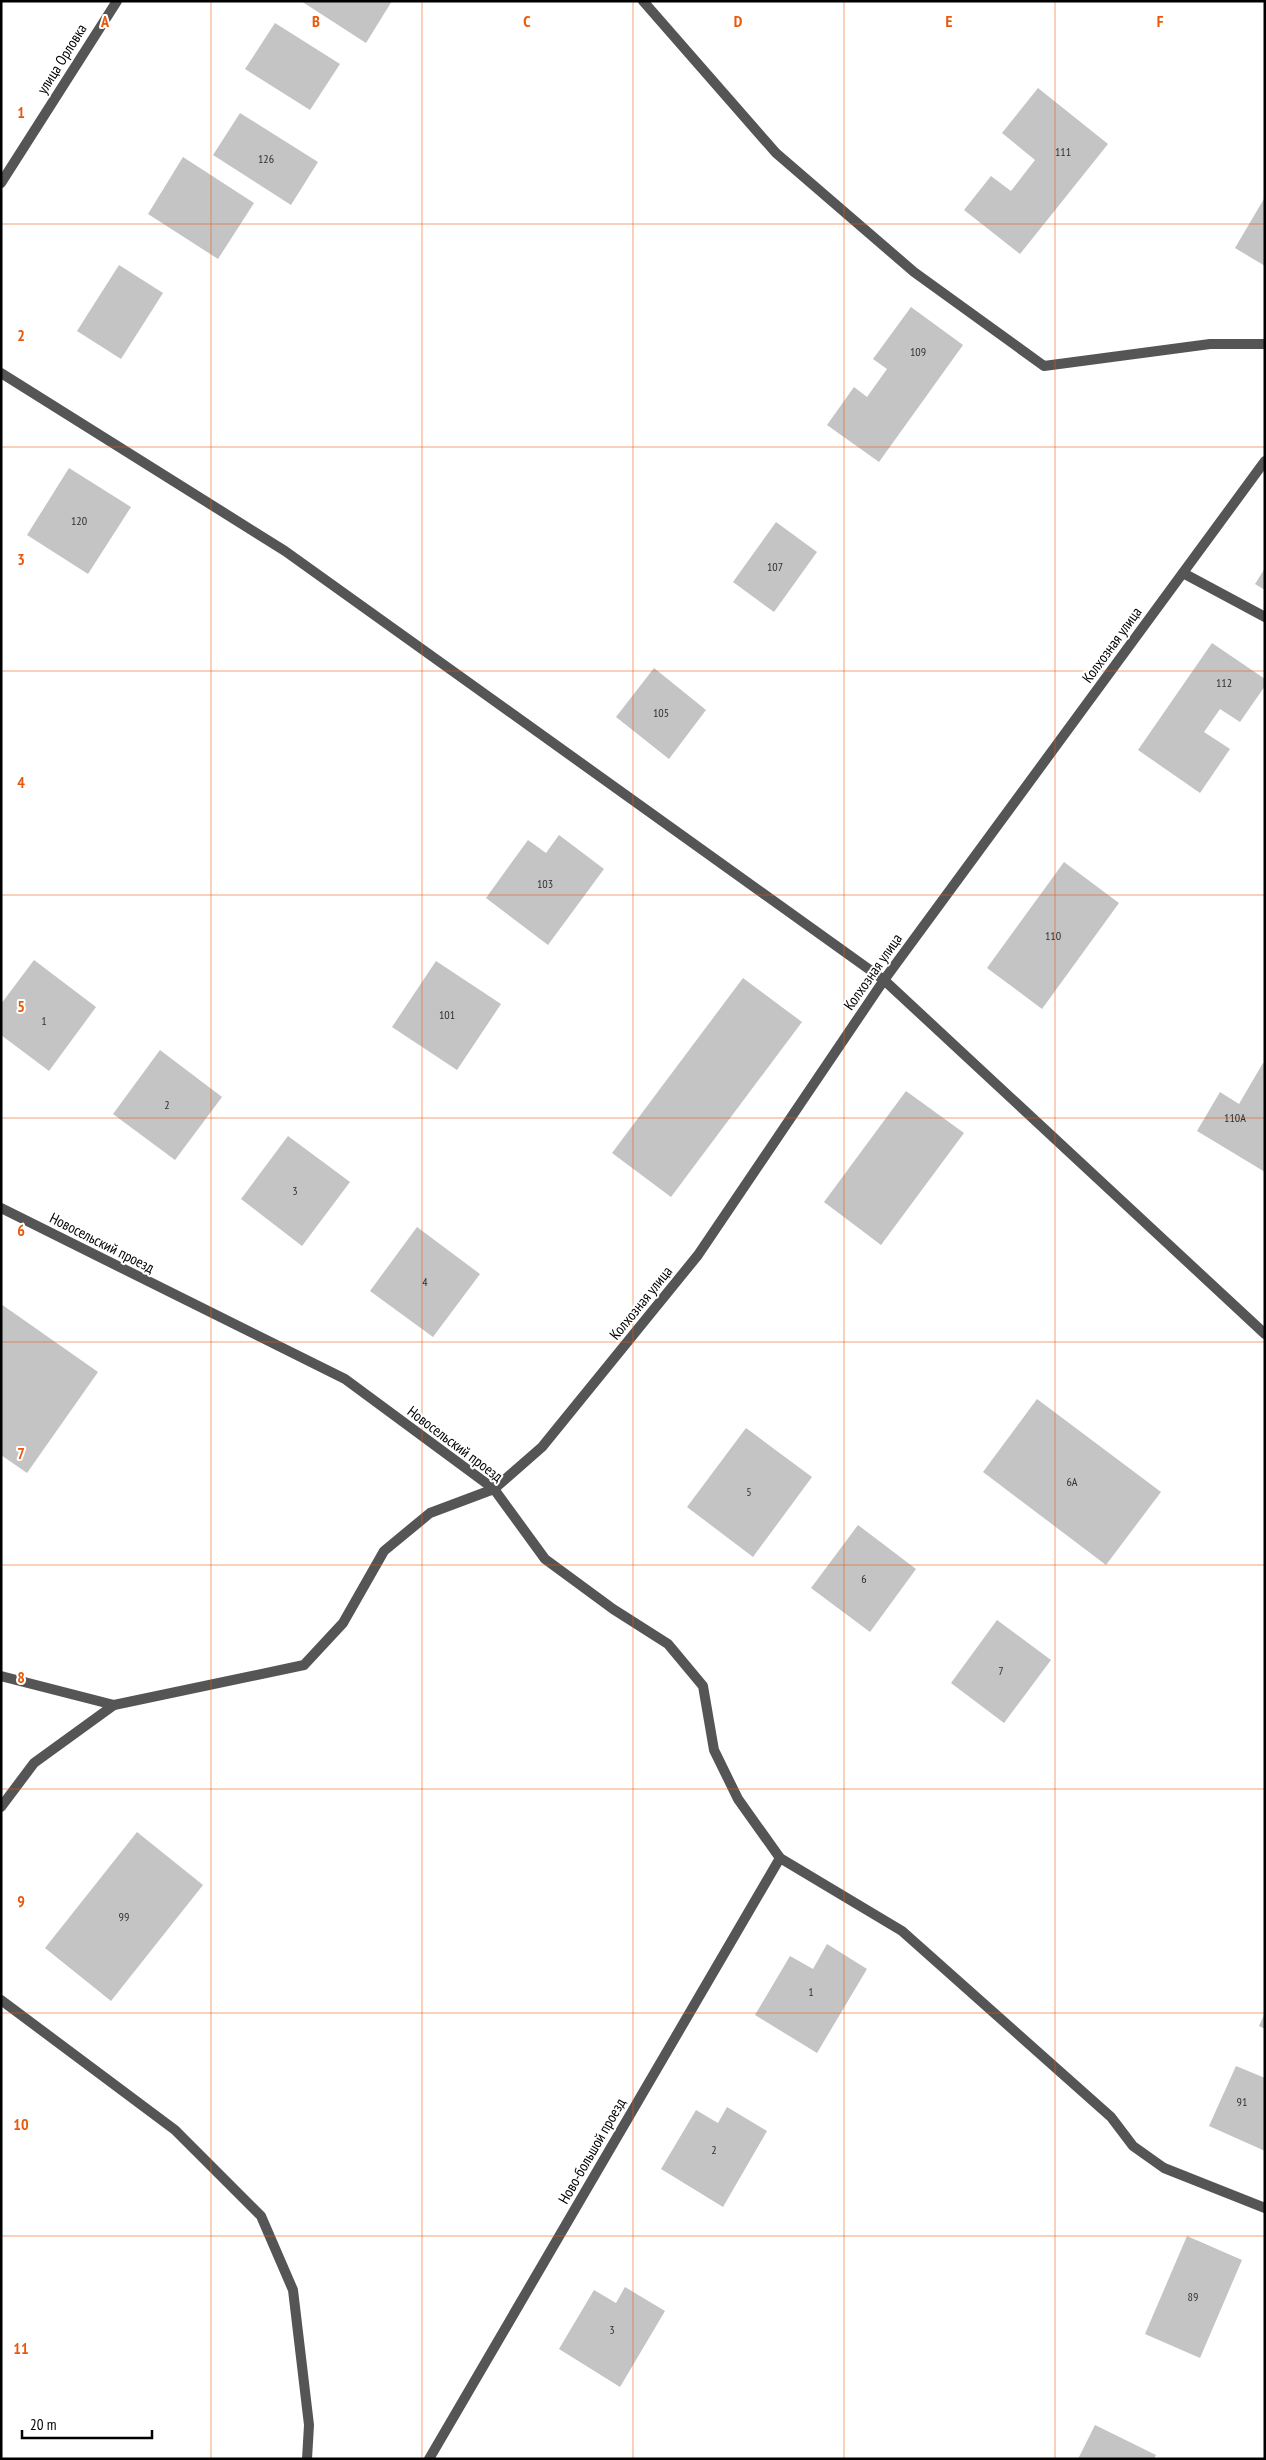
<svg xmlns="http://www.w3.org/2000/svg" width="1266" height="2460" font-family="'PT Sans Narrow',sans-serif">
<style>
.building{fill:#c4c4c4}
.lines{fill:none;stroke-linecap:round;stroke-linejoin:round}
.service{stroke:#555;stroke-width:10}
.minor{stroke:#555;stroke-width:10}
.tertiary{stroke:#555;stroke-width:10}
.grid{fill:none;stroke:#e8590c;stroke-width:1;stroke-opacity:0.55}
.labels{text-anchor:middle;stroke-width:4;stroke-linejoin:round;paint-order:stroke}
.number-label{font-size:12px;fill:#313131}
.street-label{font-size:15px;fill:#000;stroke:#fff}
.grid-label{font-size:16px;text-anchor:middle;font-weight:bold;fill:#e8590c;stroke:#fff;stroke-width:4;stroke-linejoin:round;paint-order:stroke}
</style>
<rect width="100%" height="100%" fill="#fff"/>
<g class="building">
<polygon points="301,1 392,1 366,43"/>
<polygon points="275,23 340,64 310,110 245,69"/>
<polygon points="1038,88 1108,144 1020,254 964,210 991,176 1011,191 1035,160 1002,133"/>
<polygon points="240,113 318,162 291,205 213,155"/>
<polygon points="183,157 254,203 218,259 148,214"/>
<polygon points="1265,197 1265,266 1235,248"/>
<polygon points="119,265 163,293 121,359 77,331"/>
<polygon points="911,307 963,345 879,462 827,425 854,387 867,397 887,369 873,359"/>
<polygon points="69,468 131,507 88,574 27,535"/>
<polygon points="776,522 817,552 774,612 733,582"/>
<polygon points="1265,568 1265,590 1255,584"/>
<polygon points="1212,643 1265,679 1265,686 1240,722 1220,709 1204,732 1230,749 1200,793 1138,750"/>
<polygon points="654,668 706,710 669,759 616,717"/>
<polygon points="559,835 604,869 548,945 486,898 528,840 546,853"/>
<polygon points="1064,862 1119,903 1042,1009 987,968"/>
<polygon points="34,960 96,1007 49,1071 1,1035 1,1004"/>
<polygon points="436,961 501,1004 457,1070 392,1027"/>
<polygon points="743,978 802,1022 671,1197 612,1153"/>
<polygon points="160,1050 222,1097 175,1160 113,1114"/>
<polygon points="1263,1063 1265,1064 1265,1172 1197,1131 1220,1092 1239,1104"/>
<polygon points="906,1091 964,1133 881,1245 824,1202"/>
<polygon points="288,1136 350,1182 302,1246 241,1199"/>
<polygon points="417,1227 480,1274 433,1337 370,1291"/>
<polygon points="1,1304 98,1372 27,1473 1,1455"/>
<polygon points="1037,1399 1161,1492 1106,1565 983,1472"/>
<polygon points="746,1428 812,1477 753,1557 687,1507"/>
<polygon points="858,1525 916,1569 870,1632 811,1588"/>
<polygon points="997,1620 1051,1660 1004,1723 951,1683"/>
<polygon points="137,1832 203,1885 111,2001 45,1948"/>
<polygon points="827,1944 867,1969 817,2053 755,2015 790,1956 813,1969"/>
<polygon points="1265,2013 1265,2029 1259,2026"/>
<polygon points="1236,2066 1265,2078 1265,2151 1209,2126"/>
<polygon points="727,2107 767,2131 723,2207 661,2169 696,2110 718,2123"/>
<polygon points="1187,2236 1242,2260 1200,2358 1145,2334"/>
<polygon points="625,2287 665,2311 620,2387 559,2349 594,2290 616,2303"/>
<polygon points="1095,2425 1156,2455 1154,2459 1078,2459"/>
</g>
<g class="lines">
<g class="service">
<polyline points="643,1 776,153 914,272 1044,366 1210,344 1265,344"/>
<polyline points="1183,573 1265,617"/>
<polyline points="1,1208 345,1379 494,1489 545,1559 613,1609 668,1644 703,1686 714,1750 738,1799 780,1858 902,1931 1111,2117 1133,2146 1164,2168 1265,2208"/>
<polyline points="1,1807 34,1763 114,1705"/>
<polyline points="1,2000 175,2130 261,2216 293,2290 309,2425 307,2459"/>
</g>
<g class="minor">
<polyline points="1,373 285,551 884,980 1265,1334"/>
<polyline points="1,1676 114,1705 304,1665 343,1623 384,1551 430,1513 494,1489 542,1447 698,1255 884,980 1265,461"/>
<polyline points="429,2459 780,1858"/>
</g>
<polyline class="tertiary" points="1,183 117,1"/>
</g>
<path class="grid" d="M211,1V2459M422,1V2459M633,1V2459M844,1V2459M1055,1V2459M1,224H1265M1,447H1265M1,671H1265M1,895H1265M1,1118H1265M1,1342H1265M1,1565H1265M1,1789H1265M1,2013H1265M1,2236H1265"/>
<g class="labels">
<g class="number-label">
<text x="1063" y="156">111</text>
<text x="266" y="163">126</text>
<text x="918" y="356">109</text>
<text x="79" y="525">120</text>
<text x="775" y="571">107</text>
<text x="1224" y="687">112</text>
<text x="661" y="717">105</text>
<text x="545" y="888">103</text>
<text x="1053" y="940">110</text>
<text x="447" y="1019">101</text>
<text x="44" y="1025">1</text>
<text x="167" y="1109">2</text>
<text x="1235" y="1122">110А</text>
<text x="295" y="1195">3</text>
<text x="425" y="1286">4</text>
<text x="1072" y="1486">6А</text>
<text x="749" y="1496">5</text>
<text x="864" y="1583">6</text>
<text x="1001" y="1675">7</text>
<text x="124" y="1921">99</text>
<text x="811" y="1996">1</text>
<text x="1242" y="2106">91</text>
<text x="714" y="2154">2</text>
<text x="1193" y="2301">89</text>
<text x="612" y="2334">3</text>
</g>
<g class="street-label">
<text transform="translate(62 59) rotate(-58)" y="5">улица Орловка</text>
<text transform="translate(1112 645) rotate(-54)" y="5">Колхозная улица</text>
<text transform="translate(873 972) rotate(-55)" y="5">Колхозная улица</text>
<text transform="translate(102 1243) rotate(27)" y="5">Новосельский проезд</text>
<text transform="translate(641 1303) rotate(-51)" y="5">Колхозная улица</text>
<text transform="translate(455 1444) rotate(37)" y="5">Новосельский проезд</text>
<text transform="translate(592 2151) rotate(-60)" y="5">Ново-большой проезд</text>
</g>
</g>
<g class="grid-label">
<text x="105" y="27">A</text>
<text x="316" y="27">B</text>
<text x="527" y="27">C</text>
<text x="738" y="27">D</text>
<text x="949" y="27">E</text>
<text x="1160" y="27">F</text>
<text x="21" y="118">1</text>
<text x="21" y="341">2</text>
<text x="21" y="565">3</text>
<text x="21" y="788">4</text>
<text x="21" y="1012">5</text>
<text x="21" y="1236">6</text>
<text x="21" y="1459">7</text>
<text x="21" y="1683">8</text>
<text x="21" y="1907">9</text>
<text x="21" y="2130">10</text>
<text x="21" y="2354">11</text>
</g>
<rect width="1266" height="2460" fill="none" stroke="#000000" stroke-width="5"/>
<path d="M22 2430v8h130v-8" fill="none" stroke="#000000" stroke-width="2.5"/>
<text x="30" y="2430" font-size="15" fill="#000000" stroke="#ffffff" stroke-width="4" paint-order="stroke">20 m</text>
</svg>
